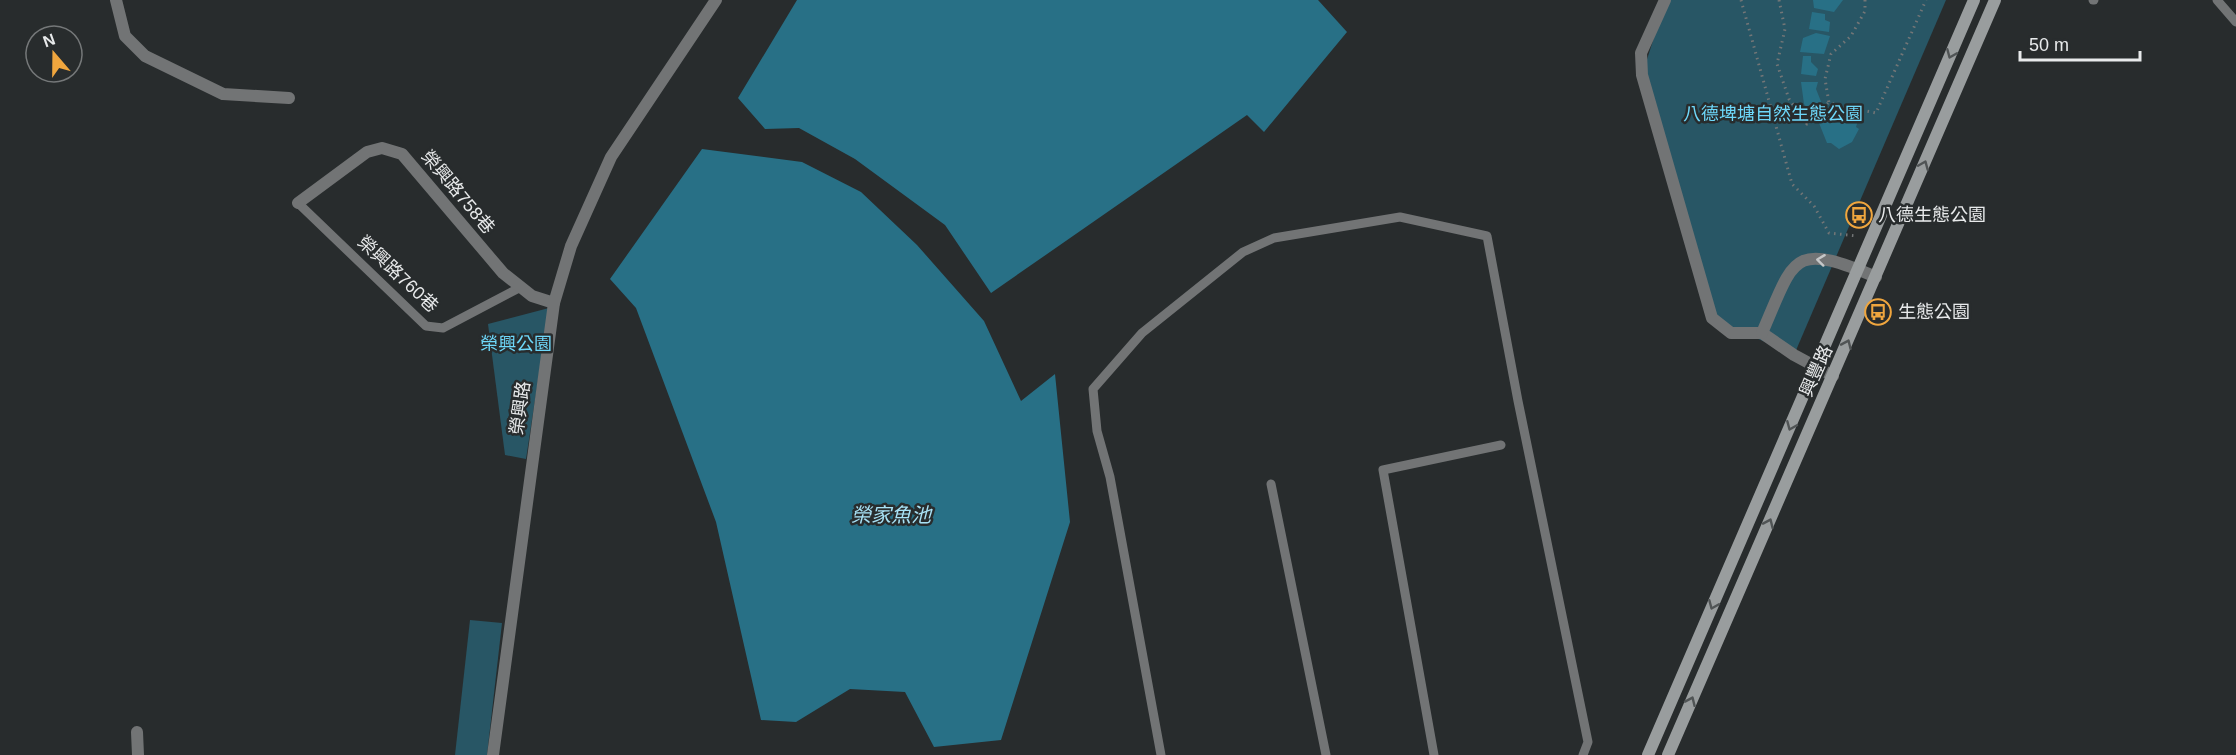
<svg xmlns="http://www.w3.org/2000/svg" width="2236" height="755" font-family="Arial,'Noto Sans TC',sans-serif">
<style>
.green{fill:#285665}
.water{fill:#287086}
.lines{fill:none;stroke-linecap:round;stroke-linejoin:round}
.path{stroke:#737677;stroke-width:3;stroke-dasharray:1.5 4.5;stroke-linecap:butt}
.lane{stroke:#727475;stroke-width:9}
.street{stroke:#727475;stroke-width:12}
.secondary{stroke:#999d9e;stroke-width:12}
.oneway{stroke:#505455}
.oneway2{stroke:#c5c7c8}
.labels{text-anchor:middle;stroke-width:5;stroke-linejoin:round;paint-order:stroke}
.park-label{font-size:18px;fill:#6ed8fa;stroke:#282c2d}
.street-label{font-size:18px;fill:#e8eaeb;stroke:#282c2d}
.poi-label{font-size:18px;fill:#e8eaeb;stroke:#282c2d;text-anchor:start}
.water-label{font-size:20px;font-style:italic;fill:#a8e2f6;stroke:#282c2d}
</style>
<rect width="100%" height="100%" fill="#282c2d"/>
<g class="green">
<polygon points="1666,0 1946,0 1794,355 1712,318 1642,75"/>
<polygon points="549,308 526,459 505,455 488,324"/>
<polygon points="470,620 502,623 487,755 455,755"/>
</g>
<g class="water">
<polygon points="797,0 1318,0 1347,32 1264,132 1247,115 991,293 945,225 855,159 799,128 765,129 738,98"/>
<polygon points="1813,0 1843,0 1834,12 1814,8"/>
<polygon points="1812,12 1825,14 1825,20 1830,22 1829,32 1809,29"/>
<polygon points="1816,33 1830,36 1824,54 1800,52 1803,38"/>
<polygon points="1803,56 1811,56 1811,62 1818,69 1816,76 1801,74"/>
<polygon points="1801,82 1818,82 1816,89 1822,104 1812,114 1804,104"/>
<polygon points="1840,111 1845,117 1859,117 1856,127 1859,129 1852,142 1839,149 1831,143 1827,143 1819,123 1829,112"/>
<polygon points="702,149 802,162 861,192 917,245 984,321 1021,401 1055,374 1070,522 1001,740 934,747 905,692 850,689 796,722 761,720 716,522 636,308 610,279"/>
</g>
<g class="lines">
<g class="path">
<polyline points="1741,0 1792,184 1814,206 1829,233 1857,236"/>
<polyline points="1779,0 1785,29 1777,64 1789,99 1807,124 1828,103"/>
<polyline points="1865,0 1865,11 1851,36 1831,54 1825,79 1829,103 1876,113 1926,0"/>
</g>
<g class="lane">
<polyline points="2093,0 2094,0"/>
<polyline points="2217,0 2236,22"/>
<polyline points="298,203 426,326 443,328 519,288"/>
<polyline points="1271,484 1326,755"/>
<polyline points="1161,755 1110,477 1097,431 1093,389 1142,333 1243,252 1274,238 1400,217 1487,236 1518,401 1588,742 1583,755"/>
<polyline points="1434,755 1383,470 1501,445"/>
</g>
<g class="street">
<polyline points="116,0 125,36 145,56 223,94 289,98"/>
<polyline points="1665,0 1641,53 1642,75 1712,318 1731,333 1762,333 1794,355 1833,376"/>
<polyline points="298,203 367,152 382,148 402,154 503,273 532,296 554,303"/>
<path d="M1762,333C1795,257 1791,241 1876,277"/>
<polyline points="137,732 138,755"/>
<polyline points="493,755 554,303 571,246 611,157 716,0"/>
</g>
<g class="secondary">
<polyline points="1648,755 1974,0"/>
<polyline points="1668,755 1995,0"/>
</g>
</g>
<defs><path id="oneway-chevron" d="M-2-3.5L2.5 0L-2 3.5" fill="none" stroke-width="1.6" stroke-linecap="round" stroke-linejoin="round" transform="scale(1.5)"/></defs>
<g class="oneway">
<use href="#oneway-chevron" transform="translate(1951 54) rotate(113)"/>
<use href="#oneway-chevron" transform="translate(1924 165) rotate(-67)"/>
<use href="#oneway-chevron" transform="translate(1847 344) rotate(-66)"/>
<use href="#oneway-chevron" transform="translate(1791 426) rotate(113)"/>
<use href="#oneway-chevron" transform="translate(1769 523) rotate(-66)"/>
<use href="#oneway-chevron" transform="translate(1713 605) rotate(113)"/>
<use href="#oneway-chevron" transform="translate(1691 701) rotate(-66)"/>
</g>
<use class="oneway2" href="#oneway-chevron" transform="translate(1821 260) rotate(-173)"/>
<defs>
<g id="bus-ring" transform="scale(1.35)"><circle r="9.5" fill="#282c2d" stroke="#f0a63e" stroke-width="1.5"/><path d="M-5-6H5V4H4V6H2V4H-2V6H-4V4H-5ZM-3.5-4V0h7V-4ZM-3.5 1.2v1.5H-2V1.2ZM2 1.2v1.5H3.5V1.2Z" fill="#f0a63e"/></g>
</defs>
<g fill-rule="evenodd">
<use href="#bus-ring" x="1859" y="215"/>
<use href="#bus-ring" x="1878" y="312"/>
</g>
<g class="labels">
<g class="park-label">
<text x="1773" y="120">八德埤塘自然生態公園</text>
<text x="516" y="350">榮興公園</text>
</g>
<g class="street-label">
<text transform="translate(458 192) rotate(50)" y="6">榮興路758巷</text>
<text transform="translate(398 274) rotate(43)" y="6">榮興路760巷</text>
<text transform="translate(1816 371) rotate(-66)" y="6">興豐路</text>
<text transform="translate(520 408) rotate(-82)" y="6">榮興路</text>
</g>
<g class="poi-label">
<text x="1878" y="221">八德生態公園</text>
<text x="1898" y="318">生態公園</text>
</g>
<g class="water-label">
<text x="891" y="522">榮家魚池</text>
</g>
</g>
<g transform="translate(54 54) rotate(340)"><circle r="28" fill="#282c2d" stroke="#757879" stroke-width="1.5"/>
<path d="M0-4.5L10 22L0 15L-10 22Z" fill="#f0a63e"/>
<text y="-9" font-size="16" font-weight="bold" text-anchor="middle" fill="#e8eaeb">N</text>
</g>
<path d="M2020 51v9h120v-9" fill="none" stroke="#e8eaeb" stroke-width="3"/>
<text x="2029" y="51" font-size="18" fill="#e8eaeb" stroke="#282c2d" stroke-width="4.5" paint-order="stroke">50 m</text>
</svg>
